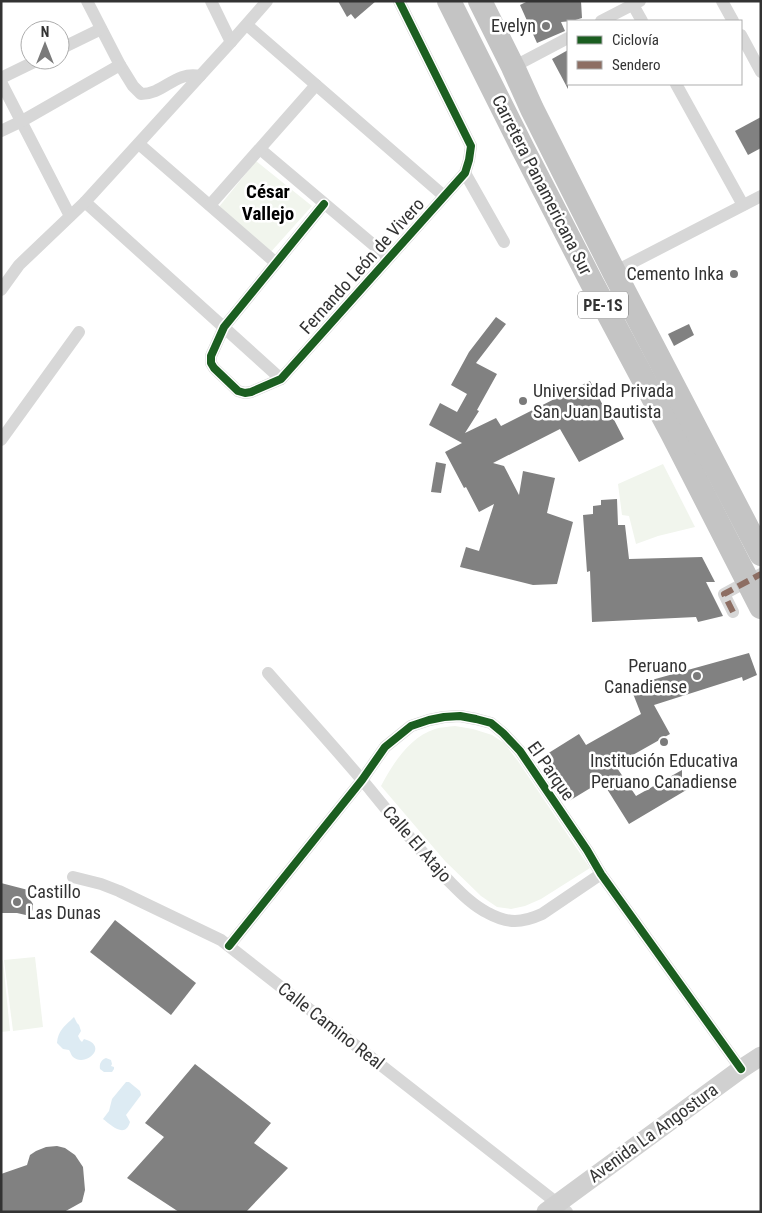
<svg xmlns="http://www.w3.org/2000/svg" width="762" height="1213" font-family="'Roboto Condensed',sans-serif">
<style>
.green{fill:#f1f5ed}
.water{fill:#ddebf3}
.building{fill:#818181}
.lines{fill:none;stroke-linecap:round;stroke-linejoin:round}
.street{stroke:#d7d7d7;stroke-width:12}
.secondary{stroke:#d0d0d0;stroke-width:19}
.highway{stroke:#c4c4c4;stroke-width:24}
.quiet{stroke:#8d6e63;stroke-width:6;stroke-dasharray:12 6;stroke-linecap:butt}
.cycleway-casing{stroke:#fff;stroke-width:11}
.cycleway{stroke:#1b5e20;stroke-width:8}
.poi-dot{fill:#7a7a7a;stroke:#fff;stroke-width:2}
.labels{text-anchor:middle;stroke-width:5;stroke-linejoin:round;paint-order:stroke}
.shield{fill:#fff;stroke:#707070;stroke-width:1}
.shield-label{font-size:16px;font-weight:bold;fill:#333}
.poi-label{font-size:18px;fill:#333;stroke:#fff;text-anchor:end}
.street-label{font-size:18px;fill:#333;stroke:#fff}
.neighbourhood-label{font-size:19px;font-weight:bold;fill:#000;stroke:#fff}
</style>
<rect width="100%" height="100%" fill="#fff"/>
<g class="green">
<polygon points="256,161 312,206 269,254 218,208"/>
<polygon points="663,464 695,527 658,536 636,544 629,516 622,515 618,484"/>
<path d="M455,726L473,729L492,735L504,743L518,761L590,868L541,899L525,906L511,909L497,907L481,896L445,861L381,786C393,763 410,737 435,729C441,727 448,727 455,726Z"/>
<polygon points="35,957 43,1027 13,1031 4,960"/>
<polygon points="3,960 10,1031 1,1032 1,961"/>
</g>
<g class="water">
<path d="M74,1017L77,1023L79,1025L81,1031L78,1036L80,1040L82,1042L84,1039C110,1046 85,1068 73,1057C71,1055 71,1053 69,1050L63,1049L57,1043C58,1030 65,1026 74,1017Z"/>
<path d="M106,1058L111,1060L112,1064L111,1066L114,1067V1069L112,1072H104L100,1069C99,1064 101,1060 106,1058Z"/>
<path d="M126,1082H129L140,1091L141,1095L126,1115L130,1122C125,1139 111,1125 103,1119L109,1111L112,1099Z"/>
</g>
<g class="building">
<polygon points="338,1 376,1 355,19 351,14 347,17"/>
<polygon points="528,1 581,1 582,18 572,21 561,22 565,31 537,43 520,5"/>
<polygon points="568,50 568,89 552,59"/>
<polygon points="761,117 761,148 748,155 735,131"/>
<polygon points="496,317 506,324 476,363 497,374 477,410 479,411 465,433 496,418 501,426 590,381 607,413 610,412 624,439 579,462 560,429 493,463 504,466 519,495 523,471 555,478 547,513 573,522 557,584 533,585 460,567 466,547 479,551 494,504 479,512 466,487 464,488 445,452 462,443 429,425 440,403 457,412 467,394 451,385 469,352"/>
<polygon points="689,324 694,335 674,346 668,334"/>
<polygon points="436,462 446,464 441,493 431,492"/>
<polygon points="617,499 618,525 625,525 629,559 702,557 715,582 706,582 723,616 698,622 696,617 592,622 590,571 587,572 583,515 593,514 593,506 601,505 601,500"/>
<polygon points="749,653 757,675 743,681 742,677 654,705 670,734 615,765 636,796 682,770 682,777 688,789 629,824 602,781 569,801 539,759 579,734 586,745 641,714 630,686"/>
<polygon points="1,883 28,890 27,895 33,904 33,909 30,916 17,913 1,913"/>
<polygon points="115,920 196,983 171,1015 90,952"/>
<polygon points="195,1064 271,1123 254,1143 288,1168 246,1212 179,1212 127,1178 164,1137 145,1123"/>
<polygon points="57,1146 65,1148 75,1155 83,1167 85,1190 82,1202 64,1212 1,1212 1,1174 27,1165 30,1155 36,1151 46,1147"/>
</g>
<g class="lines">
<g class="street">
<path d="M87,1L120,65L133,86L141,94C165,94 174,71 200,76"/>
<polyline points="211,1 231,42"/>
<polyline points="722,1 733,21"/>
<polyline points="633,5 642,21"/>
<polyline points="601,21 640,1"/>
<polyline points="247,25 444,196"/>
<polyline points="741,35 761,72"/>
<polyline points="60,49 101,29"/>
<polyline points="513,67 568,38"/>
<polyline points="1,78 38,60"/>
<polyline points="1,82 70,216"/>
<polyline points="676,84 743,205"/>
<polyline points="1,131 22,121 120,65"/>
<polyline points="139,144 276,263"/>
<polyline points="260,149 389,258"/>
<polyline points="465,173 504,242"/>
<polyline points="85,202 281,379"/>
<polyline points="324,204 224,327 211,356 211,363 214,368 238,391 245,393 251,392 281,379 465,173 469,160 471,146 399,1"/>
<polyline points="210,205 316,85"/>
<polyline points="614,272 761,196"/>
<polyline points="1,290 19,265 85,202 231,42 267,1"/>
<polyline points="1,440 79,332"/>
<polyline points="733,612 724,594 761,574"/>
<path d="M268,673C301,711 336,749 368,787C394,819 419,850 447,879C460,892 472,905 488,913C508,924 522,923 542,914L601,874"/>
<polyline points="73,877 101,884 119,891 221,940 557,1203 567,1212"/>
<polyline points="229,946 362,780 385,747 411,726 429,720 444,717 460,716 476,719 491,723 503,733 520,751 587,850 601,874 741,1069"/>
</g>
<polyline class="secondary" points="546,1212 741,1069 761,1056"/>
<g class="highway">
<polyline points="449,1 523,149 592,283 672,433 761,607"/>
<polyline points="480,1 513,67 532,109 614,272 761,554"/>
</g>
<polyline class="quiet" points="733,612 724,594 761,574"/>
<g class="cycleway-casing">
<g id="cycleway">
<polyline points="324,204 224,327 211,356 211,363 214,368 238,391 245,393 251,392 281,379 465,173 469,160 471,146 399,1"/>
<polyline points="229,946 362,780 385,747 411,726 429,720 444,717 460,716 476,719 491,723 503,733 520,751 587,850 601,874 741,1069"/>
</g>
</g>
<use href="#cycleway" class="cycleway"/>
</g>
<g class="poi-dot">
<circle cx="546" cy="26" r="5"/>
<circle cx="734" cy="274" r="5"/>
<circle cx="523" cy="401" r="5"/>
<circle cx="697" cy="676" r="5"/>
<circle cx="664" cy="742" r="5"/>
<circle cx="17" cy="902" r="5"/>
</g>
<g class="labels">
<rect class="shield" x="578" y="291.5" width="50" height="27" rx="4"/>
<g class="shield-label">
<text x="603" y="311">PE-1S</text>
</g>
<g class="poi-label">
<text x="536" y="32">Evelyn</text>
<text x="724" y="280">Cemento Inka</text>
<text x="533" y="397" text-anchor="start">Universidad Privada<tspan x="533" dy="21">San Juan Bautista</tspan></text>
<text x="687" y="672">Peruano<tspan x="687" dy="21">Canadiense</tspan></text>
<text x="664" y="767" text-anchor="middle">Institución Educativa<tspan x="664" dy="21">Peruano Canadiense</tspan></text>
<text x="27" y="898" text-anchor="start">Castillo<tspan x="27" dy="21">Las Dunas</tspan></text>
</g>
<g class="street-label">
<text transform="translate(542 185) rotate(63)" y="6">Carretera Panamericana Sur</text>
<text transform="translate(362 266) rotate(-48)" y="6">Fernando León de Vivero</text>
<text transform="translate(551 771) rotate(55)" y="6">El Parque</text>
<text transform="translate(417 844) rotate(49)" y="6">Calle El Atajo</text>
<text transform="translate(331 1026) rotate(38)" y="6">Calle Camino Real</text>
<text transform="translate(653 1133) rotate(-36)" y="6">Avenida La Angostura</text>
</g>
<g class="neighbourhood-label">
<text x="268" y="198">César<tspan x="268" dy="22">Vallejo</tspan></text>
</g>
</g>
<rect width="762" height="1213" fill="none" stroke="#333333" stroke-width="5"/>
<rect x="567" y="20" width="175" height="65" fill="#ffffff" stroke="#adadad"/>
<rect x="577" y="36" width="25" height="8" fill="#1b5e20" stroke="#adadad"/>
<text x="612" y="45" font-size="15" fill="#333333">Ciclovía</text>
<rect x="577" y="61" width="25" height="8" fill="#8d6e63" stroke="#adadad"/>
<text x="612" y="70" font-size="15" fill="#333333">Sendero</text>
<g transform="translate(45 45)"><circle r="24" fill="#ffffff" stroke="#adadad"/>
<path d="M0-4L9 19L0 12L-9 19Z" fill="#7a7a7a"/>
<text y="-8" font-size="14" font-weight="bold" text-anchor="middle" fill="#333333">N</text>
</g>
</svg>
